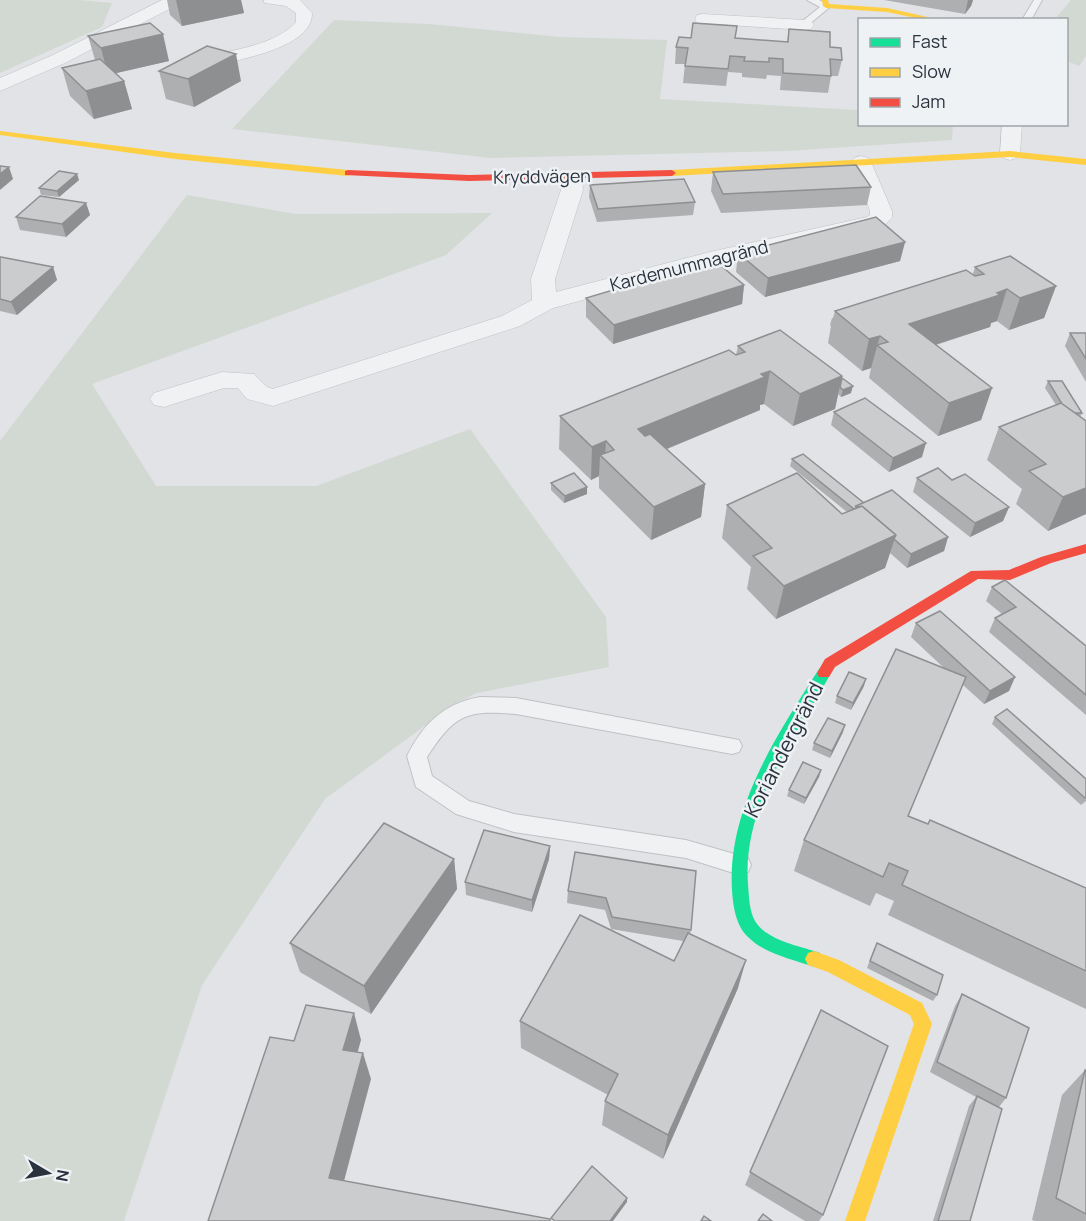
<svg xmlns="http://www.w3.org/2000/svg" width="1086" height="1221" font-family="Manrope,sans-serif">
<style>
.green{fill:#d2d9d2}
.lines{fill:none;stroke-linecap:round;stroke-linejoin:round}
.lane-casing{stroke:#c0c1c4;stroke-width:2}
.street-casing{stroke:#c0c1c4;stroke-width:1}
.lane{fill:#f0f1f3;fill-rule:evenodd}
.street{fill:#f0f1f3;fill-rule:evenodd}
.fast{fill:#16e098;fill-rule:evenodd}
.slow{fill:#ffcf43;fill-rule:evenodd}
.jam{fill:#f24e42;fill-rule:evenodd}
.wall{fill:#aeafb1}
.shaded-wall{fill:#8d8f90}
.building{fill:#caccce;stroke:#8d8f90;stroke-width:1.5}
.labels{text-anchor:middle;stroke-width:5;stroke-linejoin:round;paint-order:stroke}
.far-street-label{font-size:18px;fill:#2a323d;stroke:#eff2f5}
.street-label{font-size:21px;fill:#2a323d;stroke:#eff2f5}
</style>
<rect width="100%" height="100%" fill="#e1e3e6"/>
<g class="green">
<polygon points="0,0 79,0 112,3 102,27 0,73"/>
<polygon points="1071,0 1086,0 1086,56 1079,66 1067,61 1066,20 1055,19"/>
<polygon points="857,19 862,19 860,20 860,124 953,125 952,140 787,151 491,158 232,129 334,20 429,24 560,37 667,40 660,99 857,110"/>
<polygon points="187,195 296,214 492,213 446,255 92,384 156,486 316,486 470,429 606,617 609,667 477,693 456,703 325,799 202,985 124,1221 0,1221 0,441"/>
</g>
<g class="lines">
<g class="lane-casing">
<g id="lane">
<polygon points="807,0 819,0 831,6 795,36 789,36 789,32 820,7"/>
<polygon points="1034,0 1042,0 1031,20 1022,20"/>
<path d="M480,697L516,698L739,740L742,746L739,752L732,754L516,714C466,710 455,714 427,757L432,776L469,801L514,814L686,840L748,858L751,865L748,872L740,875L686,858L514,832L456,814L416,787L407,756C423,724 444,703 480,697Z"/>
</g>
</g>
<g class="street-casing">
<g id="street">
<polygon points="162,0 183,0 181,3 65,63 0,91 0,78 53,55"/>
<path d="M263,0H300L312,13C313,47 242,59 216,65L210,64L207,60L210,56C237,49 277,44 296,22V13L286,6L265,3Z"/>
<polygon points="703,14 805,20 811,21 814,25 811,29 805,30 697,23 695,19 697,15"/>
<polygon points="1002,124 1022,124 1020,154 1017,158 1010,160 1003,158 1000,154"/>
<polygon points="861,156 868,158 871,162 892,211 892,218 882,227 714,265 553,308 520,326 273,406 247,399 238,388 224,388 164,407 154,405 150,399 154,393 222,372 254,374 267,387 273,389 502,316 532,300 531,279 561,190 560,178 563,173 571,172 579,173 582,178 583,190 555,279 556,292 710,252 867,217 870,215 870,211 851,162 854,158"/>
</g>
</g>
<use href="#lane" class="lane"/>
<use href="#street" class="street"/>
<path class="fast" d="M824,668L829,669L831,673C795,739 742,805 748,884C749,896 749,910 755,921C767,941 800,946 820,953L823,959L820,965L814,967C792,959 765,954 748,937C736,926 733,906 732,890C727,809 777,735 819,669Z"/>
<g class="slow">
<polygon points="822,0 828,0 829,4 887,8 941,20 925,20 887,12 826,8 823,6"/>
<polygon points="0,131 175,153 348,170 352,173 348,176 175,159 0,135"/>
<polygon points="1010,151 1086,159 1086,165 1010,157 672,176 668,173 672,170"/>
<polygon points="814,951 839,960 922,1003 932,1024 865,1221 845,1221 914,1024 910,1015 828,972 808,965 805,959 808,953"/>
</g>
<g class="jam">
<polygon points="348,170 469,175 672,170 676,173 672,176 469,181 345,175 345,171"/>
<polygon points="1086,544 1086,553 1051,563 1010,580 978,579 835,667 829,677 819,677 817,673 825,659 971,571 1009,570 1041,557"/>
</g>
</g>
<g class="wall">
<polygon points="167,0 241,0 244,13 182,26 170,15"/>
<polygon points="884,0 973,0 971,6 965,14"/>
<polygon points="789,29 830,47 842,60 838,76 831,76 828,93 780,90 781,76 767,75 766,79 742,77 742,73 728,72 726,86 683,83 685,64 675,64 676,47 735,38 787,42"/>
<polygon points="88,36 169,61 116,73 124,81 132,109 94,119 70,96 62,68 95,60"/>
<polygon points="159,71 241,81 194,107 166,99"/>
<polygon points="713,172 871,187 867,205 721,213 711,191"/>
<polygon points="79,180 59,197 41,195 39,188"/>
<polygon points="590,185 695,202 693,215 597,222 589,197"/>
<polygon points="86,203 90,215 66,237 20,230 16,217"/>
<polygon points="905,242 900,261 765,297 736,272 738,253"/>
<polygon points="0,257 53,267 57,280 17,315 0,311"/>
<polygon points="975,267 1056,286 1044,318 1009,330 997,321 991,323 990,327 936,345 992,388 981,420 938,436 869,378 871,368 862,371 828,343 831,326 830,325 832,318 833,318 835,311 973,274"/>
<polygon points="744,285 742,304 613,344 586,317 586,298"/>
<polygon points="1070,333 1086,333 1086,382 1065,346"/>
<polygon points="738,346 842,376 842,378 851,393 841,397 838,394 835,409 793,426 764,404 760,405 760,410 667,449 705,484 701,517 651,540 599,488 599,476 591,480 559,449 560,416 736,355"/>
<polygon points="1048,381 1082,413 1080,417 1086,514 1048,531 1016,504 1022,489 987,460 999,427 1056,405 1045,388"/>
<polygon points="834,412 922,457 889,472 831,425"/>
<polygon points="792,459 864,503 948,537 944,551 907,568 890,553 885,568 776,619 747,589 751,567 722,538 727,505 842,514 847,512 790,466"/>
<polygon points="917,478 952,480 1009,507 1003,521 970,537 913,492"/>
<polygon points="551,483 587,487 587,494 564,503 551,490"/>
<polygon points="992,587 1086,646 1086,715 989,632 995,618 1002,614 986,601"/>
<polygon points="916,623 1015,677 1009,691 984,704 963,685 908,816 928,824 930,820 1086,888 1086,1009 888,915 894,901 876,893 870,906 794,871 804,840 945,669 911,637"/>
<polygon points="864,686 851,710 835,703 837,696"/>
<polygon points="995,717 1086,779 1086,801 1081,805 992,724"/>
<polygon points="843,732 830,758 812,750 814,743"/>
<polygon points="821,770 819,777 804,804 787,796 789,790"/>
<polygon points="550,846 549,859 532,912 466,895 465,882"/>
<polygon points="575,852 691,930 690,934 738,988 663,1159 602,1125 605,1101 608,1095 521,1048 520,1021 674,961 683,941 611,929 605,910 567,903 568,891"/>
<polygon points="454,859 457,889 371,1014 300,972 290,943"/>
<polygon points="874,949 937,995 933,1001 867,968"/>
<polygon points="962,994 1006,1098 999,1107 970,1221 933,1221 969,1106 976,1097 930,1072 955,1006"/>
<polygon points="821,1010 823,1215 819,1221 805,1221 745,1185"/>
<polygon points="1085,1070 1086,1070 1086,1221 1035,1221 1032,1220 1062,1095"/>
</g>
<g class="shaded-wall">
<polygon points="176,0 241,0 244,13 182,26"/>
<polygon points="968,0 973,0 971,6 965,14"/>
<polygon points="163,34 169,61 108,75 101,48"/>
<polygon points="236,54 241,81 194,107 188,79"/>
<polygon points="124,81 132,109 94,119 86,91"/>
<polygon points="9,167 13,179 0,190 0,174"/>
<polygon points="77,174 79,180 59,197 57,191"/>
<polygon points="86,203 90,215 66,237 62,224"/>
<polygon points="905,242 900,261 765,297 768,278"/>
<polygon points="53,267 57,280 17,315 11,302"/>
<polygon points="744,285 742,304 613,344 614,325"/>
<polygon points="1056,286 1044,318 1009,330 1020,298"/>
<polygon points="1007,289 997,321 991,323 990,327 900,356 909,324"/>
<polygon points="880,336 871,368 862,371 869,339"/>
<polygon points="770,371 764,404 760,405 760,410 635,462 638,429"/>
<polygon points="842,376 835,409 793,426 800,394"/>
<polygon points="853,386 851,393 841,397 843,390"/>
<polygon points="992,388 981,420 938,436 949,403"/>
<polygon points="606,441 605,460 600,455 599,476 591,480 592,447"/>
<polygon points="926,443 922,457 889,472 893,458"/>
<polygon points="705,484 701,517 651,540 654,507"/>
<polygon points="587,487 587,494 564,503 565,496"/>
<polygon points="1086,488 1086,514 1048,531 1063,497"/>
<polygon points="1009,507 1003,521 970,537 975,523"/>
<polygon points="896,535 885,568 776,619 784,586"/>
<polygon points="948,537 944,551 907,568 911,554"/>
<polygon points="1015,677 1009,691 984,704 990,691"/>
<polygon points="866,679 864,686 851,710 853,703"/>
<polygon points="845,725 843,732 830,758 832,751"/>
<polygon points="821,770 819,777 804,804 806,798"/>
<polygon points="550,846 549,859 532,912 532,900"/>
<polygon points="454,859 457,889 371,1014 364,986"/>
<polygon points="746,960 738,988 663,1159 668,1135"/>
<polygon points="354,1013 361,1040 351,1076 343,1050"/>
<polygon points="363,1053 371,1079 339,1200 329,1178"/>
<polygon points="627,1198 627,1202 613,1221 610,1221"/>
</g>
<g class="building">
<polygon points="150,23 163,34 101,48 88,36"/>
<polygon points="693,23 737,26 735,38 788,42 789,29 830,32 830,47 841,48 842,60 830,59 831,76 783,73 783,59 769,58 769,62 744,61 745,57 730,56 728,69 685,66 688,48 676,47 679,37 691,38"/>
<polygon points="207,46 236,54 188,79 159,71"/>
<polygon points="100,59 124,81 86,91 62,68"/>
<polygon points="856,165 871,187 723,194 713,172"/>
<polygon points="0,166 9,167 0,174"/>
<polygon points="59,171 77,174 57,191 39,188"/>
<polygon points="684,179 695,202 598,209 590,185"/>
<polygon points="40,196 86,203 62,224 16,217"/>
<polygon points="876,217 905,242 768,278 738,253"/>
<polygon points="1010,256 1056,286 1020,298 1007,289 997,293 1000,295 909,324 992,388 949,403 877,345 888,342 880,336 869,339 835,311 966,270 975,276 984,274 975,267"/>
<polygon points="0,257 1,257 53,267 11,302 0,299"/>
<polygon points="714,260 744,285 614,325 586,298"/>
<polygon points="780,330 842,376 800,394 770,371 761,374 765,377 638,429 645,436 650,434 705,484 654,507 600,455 614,450 606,441 592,447 560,416 729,350 736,355 745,352 738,346"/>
<polygon points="1070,333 1086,333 1086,359"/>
<polygon points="842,378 853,386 843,390 840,387"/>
<polygon points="1048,381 1062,381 1082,413 1075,413 1062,404"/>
<polygon points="865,398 926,443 893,458 834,412"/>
<polygon points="1061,403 1086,421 1086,488 1063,497 1029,471 1046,464 999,427"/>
<polygon points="803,454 864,503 856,506 856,508 854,509 792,459"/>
<polygon points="938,468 952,480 965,474 1009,507 975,523 917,478"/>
<polygon points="574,473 587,487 565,496 551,483"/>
<polygon points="797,473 842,514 862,506 896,535 784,586 753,556 772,548 727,505"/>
<polygon points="892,490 948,537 911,554 894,539 896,535 862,506 858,507 856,506"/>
<polygon points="1005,580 1086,646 1086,695 995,618 1016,607 992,587"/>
<polygon points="940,611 1015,677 990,691 916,623"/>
<polygon points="896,649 966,677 908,816 928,824 930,820 1086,888 1086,971 902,885 908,871 889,863 883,877 804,840"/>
<polygon points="849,672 866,679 853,703 837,696"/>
<polygon points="1007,709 1086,779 1086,797 1085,798 995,717"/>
<polygon points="828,718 845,725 832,751 814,743"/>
<polygon points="803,762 821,770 806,798 789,790"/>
<polygon points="384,823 454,859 364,986 290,943"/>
<polygon points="484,830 550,846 532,900 465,882"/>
<polygon points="575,852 696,871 691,930 612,917 606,898 568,891"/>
<polygon points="580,915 674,961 688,933 746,960 668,1135 605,1101 618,1074 520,1021"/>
<polygon points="877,943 943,975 937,995 870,961"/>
<polygon points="962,994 1029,1028 1006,1098 937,1062"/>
<polygon points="306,1005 354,1013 343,1050 363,1053 329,1178 550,1219 550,1221 208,1221 270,1037 294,1041"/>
<polygon points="821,1010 888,1046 823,1215 750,1172"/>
<polygon points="1085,1070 1086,1070 1086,1214 1056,1198"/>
<polygon points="977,1096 1002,1109 970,1221 938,1221"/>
<polygon points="592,1166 627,1198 610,1221 555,1221 551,1218"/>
<polygon points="763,1214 772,1221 758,1221"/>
<polygon points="704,1216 711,1221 701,1221"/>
</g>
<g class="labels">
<g class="far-street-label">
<text transform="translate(542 177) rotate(-1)" y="6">Kryddvägen</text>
<text transform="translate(689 266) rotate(-14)" y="6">Kardemummagränd</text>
</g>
<g class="street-label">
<text transform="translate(784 750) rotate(-63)" y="7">Koriandergränd</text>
</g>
</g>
<rect x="858" y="18" width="210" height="108" fill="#eff2f5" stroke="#a0a5ab" stroke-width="1.5"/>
<rect x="870" y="38" width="30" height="9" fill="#16e098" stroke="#a0a5ab" stroke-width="1.5"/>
<text x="912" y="48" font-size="18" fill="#2a323d">Fast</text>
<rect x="870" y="68" width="30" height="9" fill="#ffcf43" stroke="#a0a5ab" stroke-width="1.5"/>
<text x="912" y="78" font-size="18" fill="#2a323d">Slow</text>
<rect x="870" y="98" width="30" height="9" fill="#f24e42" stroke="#a0a5ab" stroke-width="1.5"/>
<text x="912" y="108" font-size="18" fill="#2a323d">Jam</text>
<g transform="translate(48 1173) rotate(100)" stroke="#eff2f5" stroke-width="4.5" paint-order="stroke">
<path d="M0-4.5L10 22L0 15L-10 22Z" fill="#2a323d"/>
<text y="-9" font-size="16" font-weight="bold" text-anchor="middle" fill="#2a323d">N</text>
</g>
</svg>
